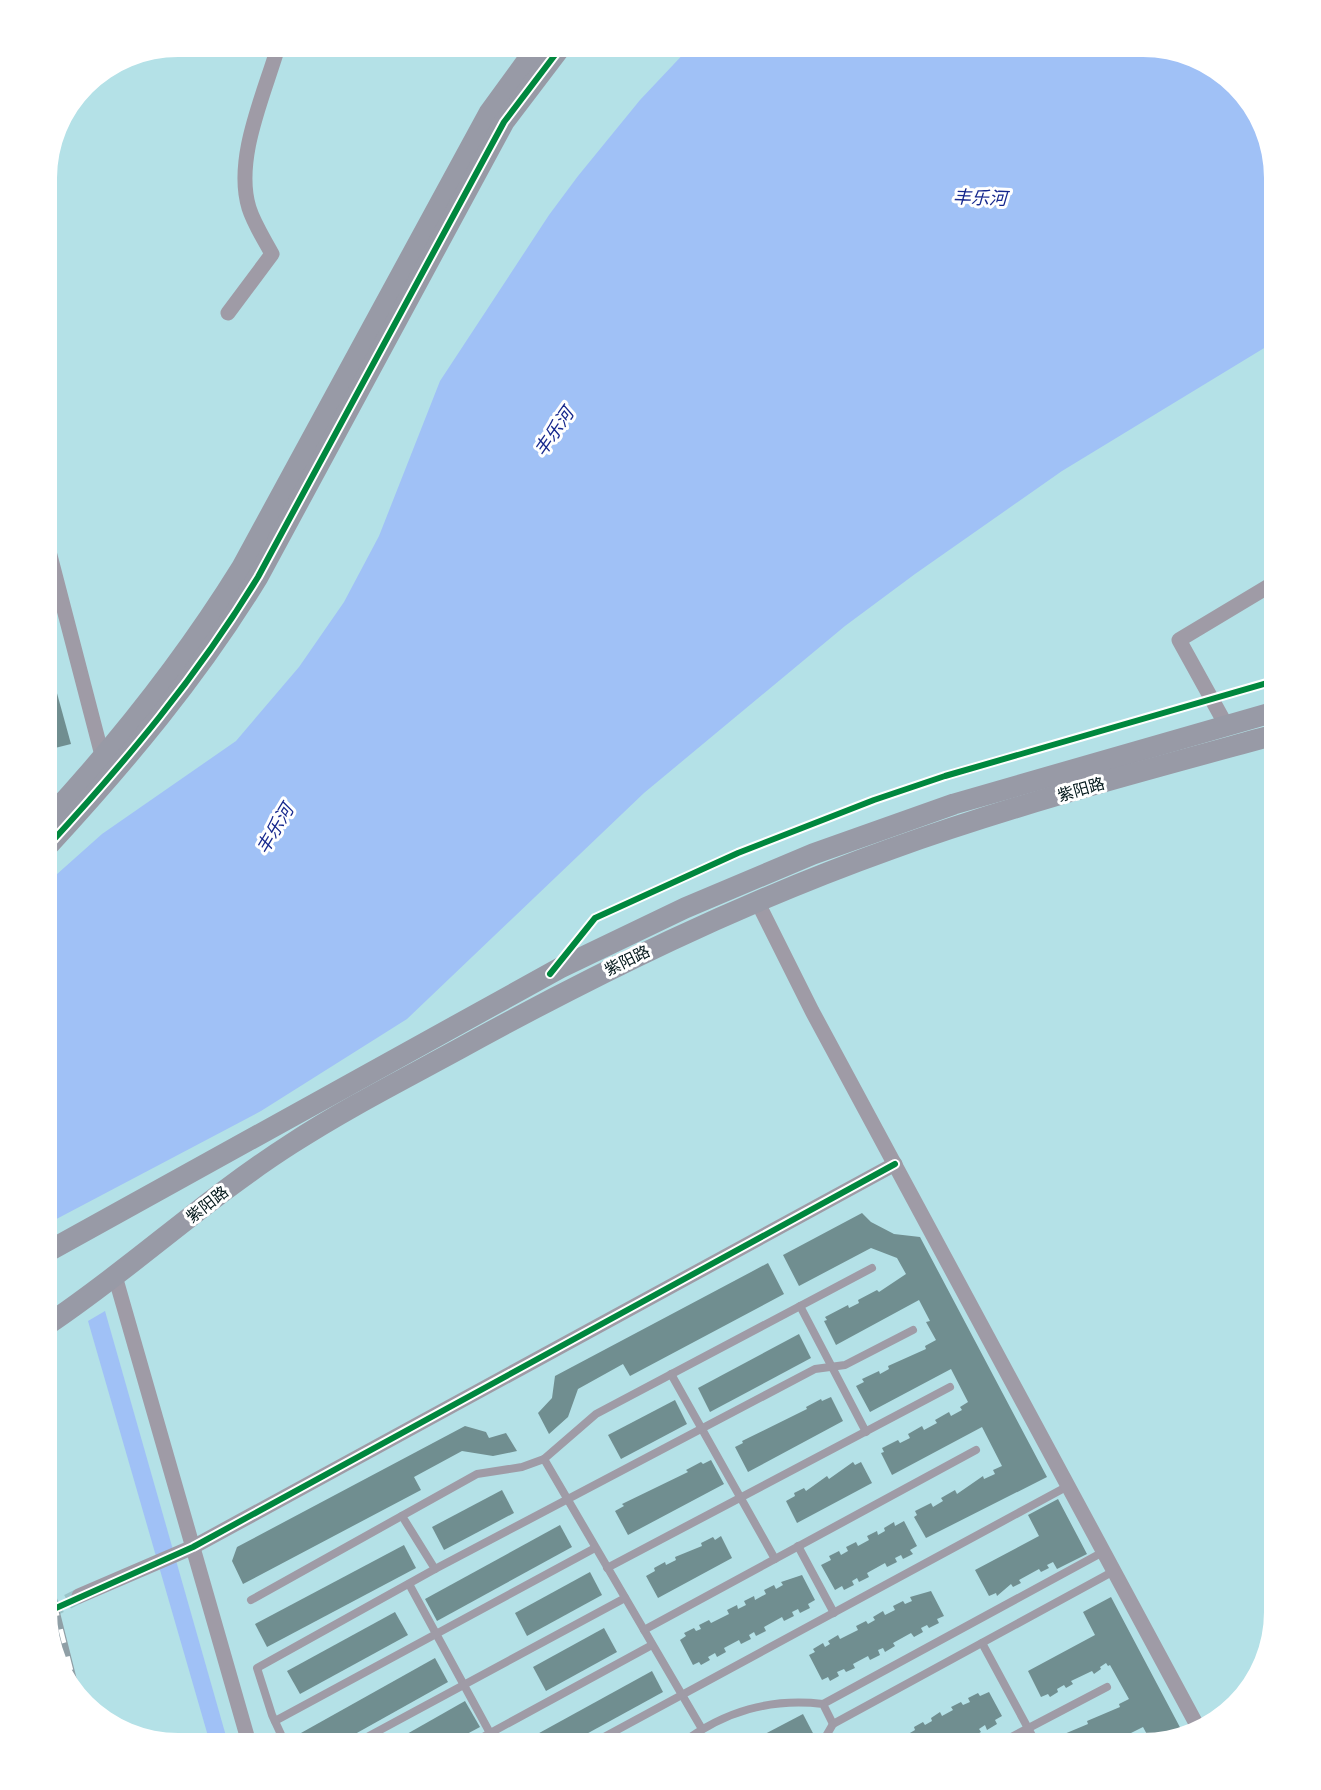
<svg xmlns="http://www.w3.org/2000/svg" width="1321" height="1790" font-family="Barlow,'Noto Sans SC',sans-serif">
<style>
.water{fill:#a0c1f6}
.building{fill:#708e90}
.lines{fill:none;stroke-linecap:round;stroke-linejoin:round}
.street-tunnel{stroke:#99c3c8;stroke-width:15;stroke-dasharray:15 8;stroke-linecap:butt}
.lane{stroke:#9f9ba6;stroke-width:8}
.street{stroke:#9f9ba6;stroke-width:15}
.secondary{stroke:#989aa6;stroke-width:21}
.rail-casing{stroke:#8f9fa6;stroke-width:7}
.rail{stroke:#fff;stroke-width:4.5;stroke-dasharray:14;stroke-linecap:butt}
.cycleway-casing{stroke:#fff;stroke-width:10}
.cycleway{stroke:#00873e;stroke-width:6}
.labels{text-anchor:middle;stroke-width:6;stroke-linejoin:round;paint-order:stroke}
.street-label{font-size:16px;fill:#011619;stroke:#fff}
.water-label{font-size:18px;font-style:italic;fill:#16288d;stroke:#fff}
</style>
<rect width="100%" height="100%" fill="#b4e1e7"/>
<g class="water">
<polygon points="690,47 1152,47 1209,64 1257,112 1274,178 1274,342 1062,471 915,574 845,626 644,793 407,1019 261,1111 47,1224 47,883 102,834 236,741 299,667 344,602 379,536 440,381 549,215 578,176 640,100"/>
<polygon points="105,1311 228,1743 210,1743 88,1321"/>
</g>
<g class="building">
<polygon points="47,657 71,744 47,750"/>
<polygon points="862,1213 871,1222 894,1234 920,1237 1047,1477 926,1538 914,1517 917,1515 915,1511 931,1503 933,1507 943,1501 941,1498 955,1490 957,1494 983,1476 984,1479 995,1474 993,1470 1002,1466 982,1427 892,1475 881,1453 884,1452 882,1448 898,1440 900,1443 910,1438 908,1434 922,1426 924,1430 937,1423 935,1420 949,1412 951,1416 962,1410 960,1407 968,1402 951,1369 870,1412 856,1386 864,1382 862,1379 879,1371 880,1374 889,1369 888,1366 926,1349 925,1346 936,1340 926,1322 930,1321 919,1300 836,1345 824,1321 827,1320 825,1317 848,1305 849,1308 859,1303 858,1300 877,1290 879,1292 906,1274 897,1258 871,1248 799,1286 783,1255"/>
<polygon points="768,1263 784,1294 630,1376 623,1364 578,1389 568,1417 549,1434 538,1413 552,1398 555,1376"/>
<polygon points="799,1334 811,1358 710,1412 698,1388"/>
<polygon points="831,1397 843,1421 748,1472 735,1447 743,1443 742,1441 807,1409 806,1407 821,1399 822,1401"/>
<polygon points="675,1400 687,1424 621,1459 608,1435"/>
<polygon points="465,1426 486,1432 489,1438 506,1433 517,1451 493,1456 462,1451 414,1477 421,1490 243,1584 232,1561 237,1547"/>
<polygon points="711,1460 724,1484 628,1535 615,1511 624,1506 622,1504 688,1472 686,1470 701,1462 703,1464"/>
<polygon points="853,1462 855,1465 861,1462 872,1483 797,1523 786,1501 795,1496 794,1493 804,1488 806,1491 827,1476 829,1479"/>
<polygon points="502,1490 514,1513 444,1550 432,1527"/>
<polygon points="1058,1499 1087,1554 1057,1569 1053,1562 1047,1565 1049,1568 1041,1572 1039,1569 1019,1580 1021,1583 1013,1587 1011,1584 997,1596 996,1593 989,1596 975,1570 1039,1536 1028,1515"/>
<polygon points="904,1521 917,1546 910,1550 913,1554 903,1559 901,1555 895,1558 897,1562 887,1567 885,1563 867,1573 869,1577 859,1582 857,1578 852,1581 854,1585 844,1590 842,1586 835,1590 821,1565 831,1560 829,1556 839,1551 841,1555 848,1551 846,1547 856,1542 858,1546 869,1540 867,1536 877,1531 878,1535 885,1531 884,1528 894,1522 895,1526"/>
<polygon points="560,1525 572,1547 437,1621 425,1599"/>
<polygon points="721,1536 732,1558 658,1598 646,1576 655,1571 654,1568 665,1562 666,1565 676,1560 675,1557 702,1546 701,1543 713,1537 715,1540"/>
<polygon points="404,1545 416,1568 267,1647 255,1624"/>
<polygon points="590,1572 602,1595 527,1636 515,1613"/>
<polygon points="802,1575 815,1600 808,1604 810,1608 800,1613 798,1609 792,1612 794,1616 784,1621 782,1617 764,1627 766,1631 756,1636 754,1632 749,1635 751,1639 741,1644 739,1640 724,1648 726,1652 717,1657 715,1653 708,1657 710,1660 701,1665 699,1662 693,1665 680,1640 686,1636 684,1633 694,1628 696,1631 701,1629 699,1625 709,1620 711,1623 729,1614 727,1610 737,1605 738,1609 746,1605 744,1601 754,1596 755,1600 766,1594 764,1590 774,1585 776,1589 783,1585 781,1582"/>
<polygon points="931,1591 944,1616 937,1619 939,1623 929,1628 927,1625 921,1628 923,1632 914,1637 911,1633 893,1643 895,1646 885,1652 883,1648 878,1650 880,1655 870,1660 868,1656 853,1664 855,1668 846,1672 844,1669 837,1672 839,1676 830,1681 828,1677 822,1680 809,1655 815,1652 813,1649 823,1643 825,1647 830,1644 828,1641 838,1635 840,1639 858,1630 856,1626 866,1621 868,1624 875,1620 873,1617 883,1611 885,1615 895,1610 893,1606 903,1601 905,1604 912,1601 910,1597"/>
<polygon points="1111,1597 1183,1733 1151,1742 1143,1727 1111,1743 1052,1743 1059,1740 1057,1737 1088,1724 1087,1721 1120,1707 1119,1704 1129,1699 1110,1665 1108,1666 1106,1663 1100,1667 1101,1669 1094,1674 1092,1671 1071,1681 1073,1684 1066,1688 1064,1685 1057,1689 1058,1692 1050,1697 1048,1694 1041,1697 1028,1671 1095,1635 1083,1612"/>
<polygon points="395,1612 408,1635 300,1694 287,1671"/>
<polygon points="604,1628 617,1652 546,1691 533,1667"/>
<polygon points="435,1658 448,1682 339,1743 295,1743 292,1738"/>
<polygon points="652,1671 663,1692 570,1743 521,1743"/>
<polygon points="989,1692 1002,1716 995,1720 997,1724 987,1730 985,1725 979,1729 981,1732 971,1738 969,1734 951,1743 886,1742 896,1736 898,1740 915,1730 914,1727 923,1722 925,1725 932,1721 931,1718 940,1712 942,1716 953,1710 951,1707 961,1702 963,1705 970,1702 968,1698 978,1693 980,1696"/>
<polygon points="465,1701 480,1727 450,1743 391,1743"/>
<polygon points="803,1714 815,1737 803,1743 748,1743"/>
</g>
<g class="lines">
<polyline class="street-tunnel" points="47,1612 79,1596"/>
<g class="lane">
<polyline points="800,1306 866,1432"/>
<polyline points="671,1374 775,1559"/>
<polyline points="544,1459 702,1729"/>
<polyline points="402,1516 435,1569"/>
<polyline points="798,1546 834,1613"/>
<polyline points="607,1568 950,1387"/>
<polyline points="409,1584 490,1733"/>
<polyline points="251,1600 477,1474 522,1467 544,1459 596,1414 872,1268"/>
<polyline points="644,1630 976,1450"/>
<polyline points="982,1643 1036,1743"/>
<polyline points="823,1704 1103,1552"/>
<polyline points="275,1721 595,1548"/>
<polyline points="285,1743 272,1715 257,1668 435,1569 815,1369 845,1365 913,1330"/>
<polyline points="356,1743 625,1598"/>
<polyline points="472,1743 652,1645"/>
<polyline points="593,1743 1068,1486"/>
<path d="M682,1743C725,1711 770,1698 823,1704L833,1724"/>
<polyline points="822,1743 833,1724 1114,1571"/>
<polyline points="1000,1743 1107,1687"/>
</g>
<g class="street">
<path d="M228,313L272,254C264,239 254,224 249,208C234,159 264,95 278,47"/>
<polyline points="47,544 103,759"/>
<polyline points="1226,725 1179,640 1274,583"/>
<polyline points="757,901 812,1011 1199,1729"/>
<polyline points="115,1276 249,1743"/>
<polyline points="79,1596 193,1547 895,1164"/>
</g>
<g class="secondary">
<path d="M47,820C120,741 185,659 242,567L489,113L537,47"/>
<path d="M47,847C126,761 197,677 258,577L504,122L561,47"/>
<polyline points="47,1252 560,968 685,908 813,854 954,804 1274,712"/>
<path d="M47,1325C131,1269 205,1199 291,1144C345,1109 402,1080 459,1049C599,972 740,903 891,849C1016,804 1146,770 1274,735"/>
</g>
<g class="rail-casing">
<polyline id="rail" points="47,1575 76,1690"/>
</g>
<use href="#rail" class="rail"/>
<g class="cycleway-casing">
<g id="cycleway">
<path d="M47,847C126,761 197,677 258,577L504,122L561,47"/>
<polyline points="550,974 595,918 738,853 874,800 945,776 1274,681"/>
<polyline points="47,1612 193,1547 895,1164"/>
</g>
</g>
<use href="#cycleway" class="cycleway"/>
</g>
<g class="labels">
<g class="street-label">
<text transform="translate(1081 789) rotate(-16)" y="6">紫阳路</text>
<text transform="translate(627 960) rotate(-26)" y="6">紫阳路</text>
<text transform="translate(207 1204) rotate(-38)" y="6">紫阳路</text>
</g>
<g class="water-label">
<text transform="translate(980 198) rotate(2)" y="6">丰乐河</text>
<text transform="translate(554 432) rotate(-55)" y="6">丰乐河</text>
<text transform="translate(275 829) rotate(-59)" y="6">丰乐河</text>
</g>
</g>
<path d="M0 0H1321V1790H0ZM178 57H1143A121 121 0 0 1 1264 178V1612A121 121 0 0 1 1143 1733H178A121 121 0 0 1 57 1612V178A121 121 0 0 1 178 57Z" fill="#fff" fill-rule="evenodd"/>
</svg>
